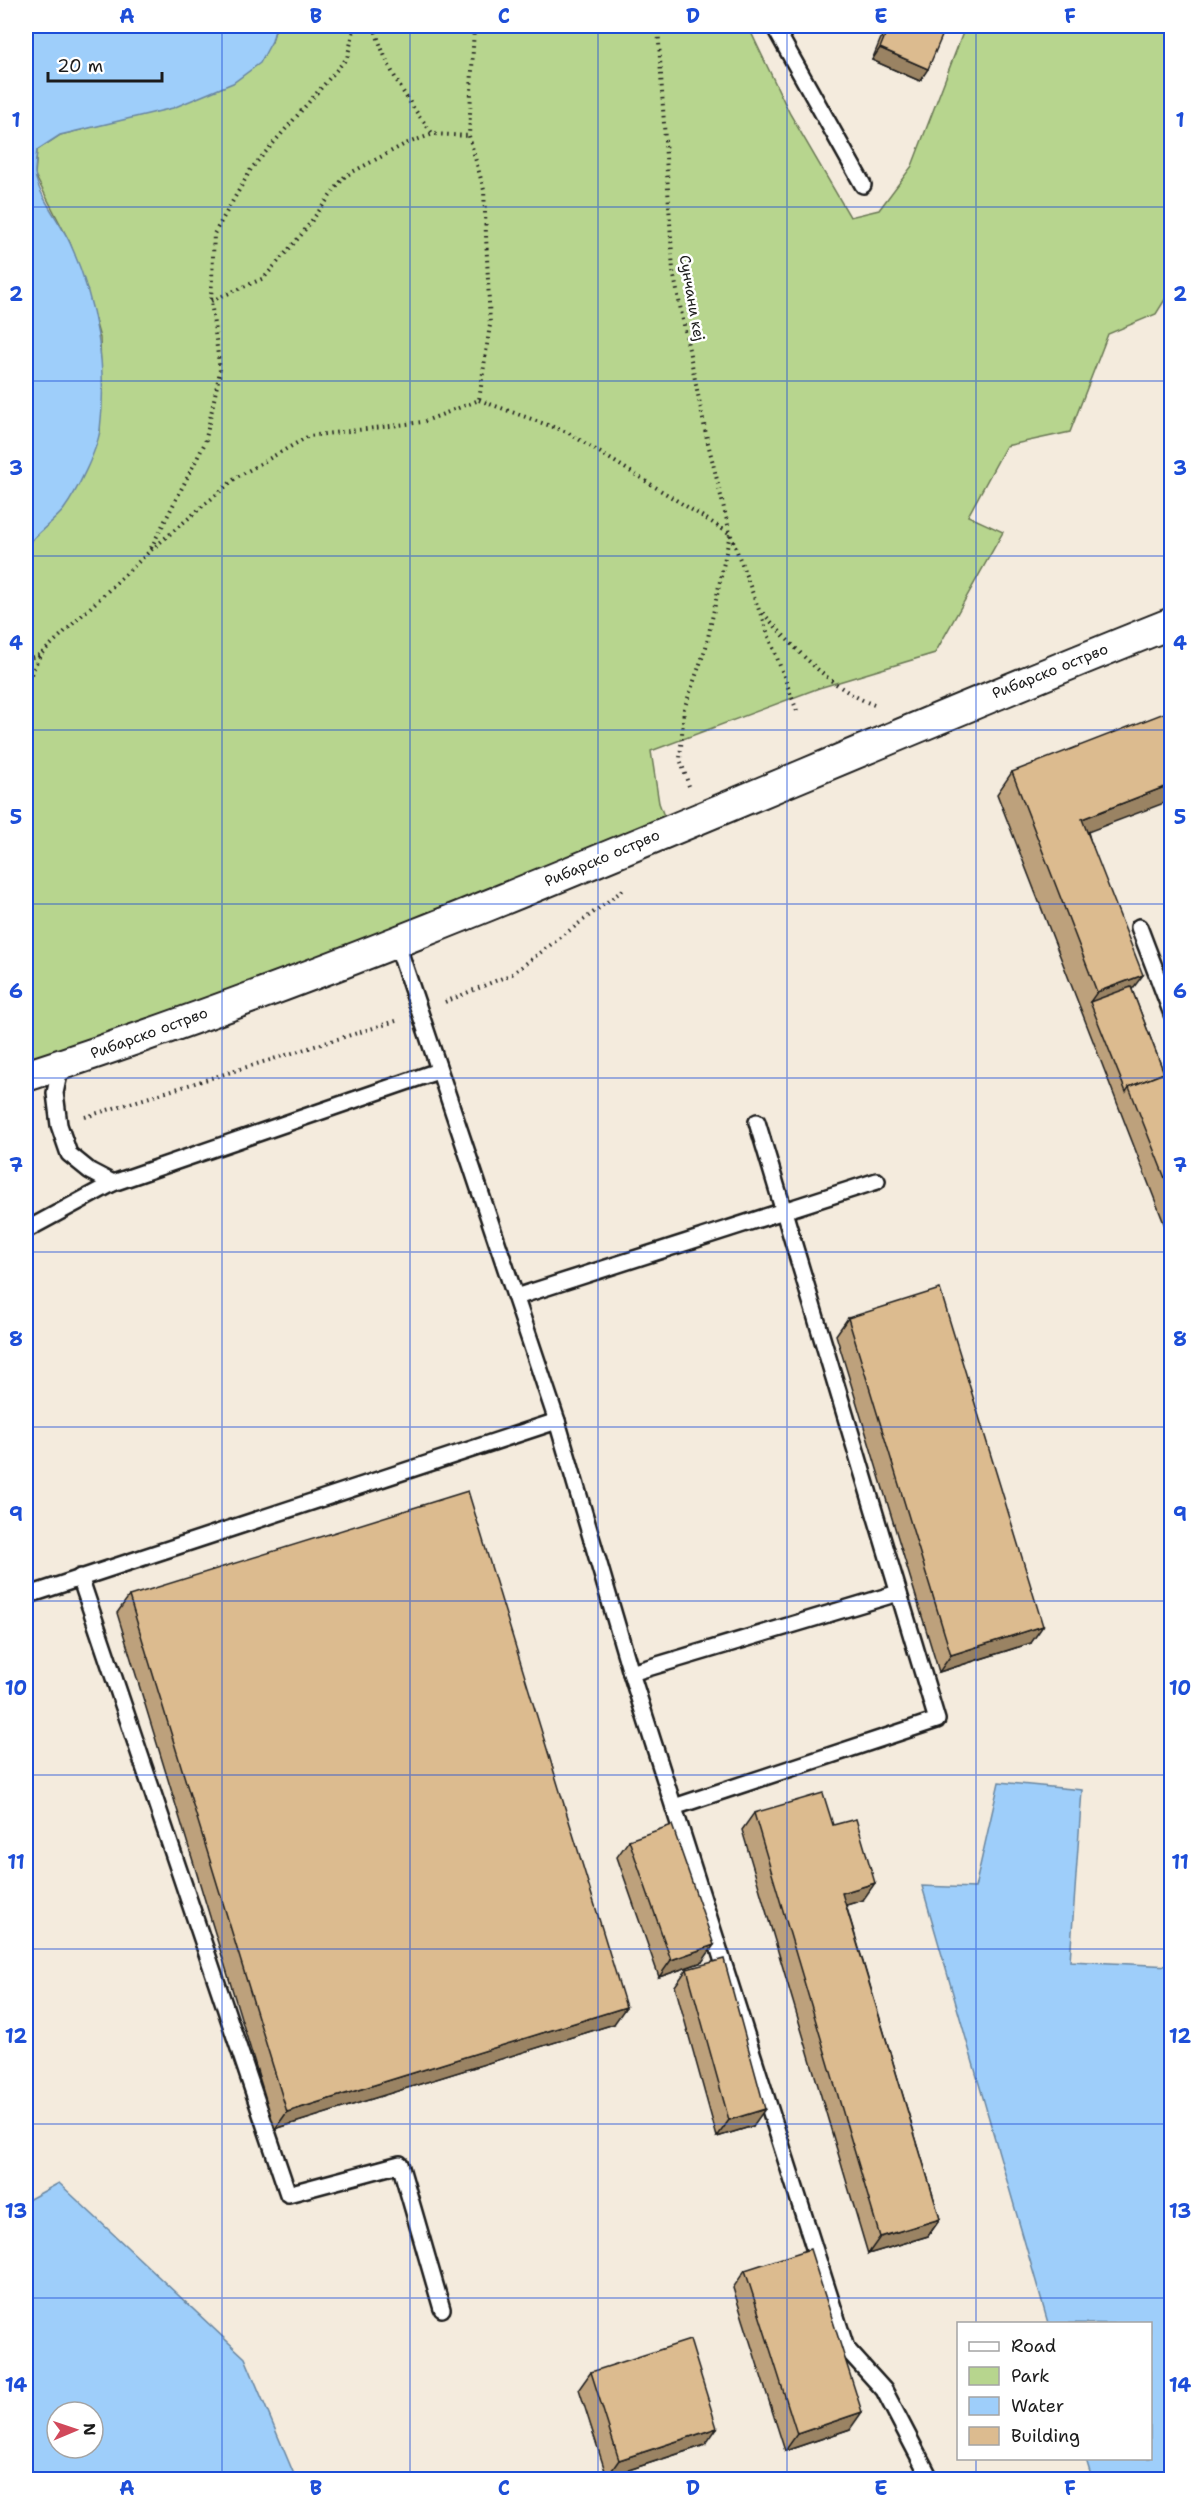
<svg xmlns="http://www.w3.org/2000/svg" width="1197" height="2505" font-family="'Shantell Sans',sans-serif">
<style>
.green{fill:#b7d58e;stroke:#6a7855;stroke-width:1.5}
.water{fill:#9ecefa;stroke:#6a87a1;stroke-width:1.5;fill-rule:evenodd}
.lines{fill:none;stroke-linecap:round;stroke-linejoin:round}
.lane-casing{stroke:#1c1c1c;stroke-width:20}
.street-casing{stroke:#1c1c1c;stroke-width:34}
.path{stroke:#1c1c1c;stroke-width:4;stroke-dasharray:1.5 4.5;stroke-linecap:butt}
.lane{stroke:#fff;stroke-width:15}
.street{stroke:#fff;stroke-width:30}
.wall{fill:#bda17b;stroke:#1c1c1c;stroke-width:1.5}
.shaded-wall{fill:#9a8364;stroke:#1c1c1c;stroke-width:1.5}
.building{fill:#dcbb8f;stroke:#1c1c1c;stroke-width:1.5}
.grid{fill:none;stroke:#1d4ed8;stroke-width:1.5;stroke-opacity:0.55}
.labels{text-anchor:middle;stroke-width:5;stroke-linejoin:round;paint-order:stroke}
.street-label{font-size:15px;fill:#1c1c1c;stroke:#fff}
.neatline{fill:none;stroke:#1d4ed8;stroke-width:2}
.grid-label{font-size:20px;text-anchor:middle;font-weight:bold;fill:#1d4ed8}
</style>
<rect width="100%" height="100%" fill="#f4ebdd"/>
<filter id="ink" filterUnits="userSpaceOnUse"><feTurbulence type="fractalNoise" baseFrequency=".0167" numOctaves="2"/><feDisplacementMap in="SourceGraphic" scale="12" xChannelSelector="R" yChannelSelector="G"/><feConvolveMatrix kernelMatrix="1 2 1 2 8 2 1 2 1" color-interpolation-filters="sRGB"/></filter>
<g filter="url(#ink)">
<polygon class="green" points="276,26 748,26 790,114 850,217 879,210 912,166 964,30 979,26 1171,26 1171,290 1156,314 1108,334 1070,432 1006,446 968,516 1003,532 935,653 819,688 651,751 659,803 669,829 485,905 26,1061 26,547 37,531 63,510 100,432 101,378 100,338 85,285 70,243 35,175 37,150 60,135 127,118 272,42"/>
<g class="water">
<path d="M26,26H276L272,41L260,63L233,83L173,108L60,135L37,150C36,158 35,166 35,173C37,194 61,223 70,243C96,301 108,366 100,430C97,451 77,491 64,509C55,521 37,532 26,547Z"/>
<polygon points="999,1782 1082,1790 1070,1961 1171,1966 1171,2479 1092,2479 1086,2459 1150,2458 1150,2324 1048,2323 922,1886 975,1888"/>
<path d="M59,2183L245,2358L296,2479H26V2201ZM57,2412H93V2448H57Z"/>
</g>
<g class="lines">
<g class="lane-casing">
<g id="lane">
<polyline points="774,26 863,185"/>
<polyline points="1139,927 1172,1014"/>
<polyline points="397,944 557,1421 631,1673 846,2348 884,2390 931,2480"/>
<polyline points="61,1065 55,1093 59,1125 69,1154 90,1171 113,1183"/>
<polyline points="26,1230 113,1183 438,1071"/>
<polyline points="516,1297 877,1181"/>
<polyline points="80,1577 288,2194 400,2164 442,2309"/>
<polyline points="26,1596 557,1421"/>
<polyline points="631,1673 898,1593"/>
<polyline points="674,1807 937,1720 757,1122"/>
</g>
</g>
<g class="street-casing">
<path id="street" d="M26,1076C417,949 790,775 1172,623"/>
</g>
<g class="path">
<path d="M374,26C386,67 406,100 433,134"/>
<polyline points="658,26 673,271 707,439 730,533 797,711"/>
<polyline points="211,301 264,278 301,235 345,176 405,144 433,134 469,136"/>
<polyline points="479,400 567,432 729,533"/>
<polyline points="151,548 205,443 220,371 211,301 214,234 251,169 347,58 355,26"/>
<path d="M763,613C795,648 831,690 877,706"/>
<polyline points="26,659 39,655"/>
<polyline points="26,685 40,655 150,551 237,477 309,436 423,422 479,400 490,325 484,190 469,136 474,26"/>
<polyline points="689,786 680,759 684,709 706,647 730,534"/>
<polyline points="445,1002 512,974 623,890"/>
<polyline points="85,1117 396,1021"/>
<polyline points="26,1135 35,1132"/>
</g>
<use href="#lane" class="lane"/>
<use href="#street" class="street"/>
</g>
<g class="wall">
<polygon points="886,26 937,26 920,81 872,60"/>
<polygon points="1012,772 1088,832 1132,990 1164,1073 1172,1077 1172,1244 997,794"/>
<polygon points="848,1318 1031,1643 939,1672 836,1335"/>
<polygon points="129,1596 614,2024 275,2129 117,1613"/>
<polygon points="754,1813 863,1900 846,1905 940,2219 928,2236 868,2254 742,1830"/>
<polygon points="629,1840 702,1962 659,1977 617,1857"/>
<polygon points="687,1969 753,2126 717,2137 675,1986"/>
<polygon points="745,2270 850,2429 785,2451 733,2288"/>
<polygon points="591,2372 705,2445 607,2477 579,2389"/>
</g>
<g class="shaded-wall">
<polygon points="880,48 928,69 920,81 872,60"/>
<polygon points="1172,784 1172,800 1067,840 1082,819"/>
<polygon points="1143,975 1127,996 1090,1002 1097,992"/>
<polygon points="1043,1626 1031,1643 939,1672 951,1655"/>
<polygon points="875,1883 863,1900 830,1910 842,1893"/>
<polygon points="714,1945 702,1962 659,1977 671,1960"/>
<polygon points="626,2007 614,2024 275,2129 287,2112"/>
<polygon points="765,2109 753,2126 717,2137 729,2120"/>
<polygon points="940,2219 928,2236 868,2254 880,2237"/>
<polygon points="862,2412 850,2429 785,2451 797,2434"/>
<polygon points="717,2428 705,2445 607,2477 619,2460"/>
</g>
<g class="building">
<polygon points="889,26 937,26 945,29 928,69 880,48"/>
<polygon points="1172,710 1172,784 1082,819 1143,975 1097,992 1012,772"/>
<polygon points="1131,987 1164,1073 1129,1087 1126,1092 1090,1002"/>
<polygon points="1169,1071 1172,1077 1172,1196 1129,1087"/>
<polygon points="940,1289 1043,1626 951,1655 848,1318"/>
<polygon points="468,1491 626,2007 287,2112 129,1596"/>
<polygon points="823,1793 833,1825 856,1819 875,1883 842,1893 940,2219 880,2237 754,1813"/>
<polygon points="672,1825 714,1945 671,1960 629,1840"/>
<polygon points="724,1959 765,2109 729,2120 687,1969"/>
<polygon points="810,2249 862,2412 797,2434 745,2270"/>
<polygon points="690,2340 717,2428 619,2460 591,2372"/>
</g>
</g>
<path class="grid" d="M222,26V2480M410,26V2480M598,26V2480M787,26V2480M976,26V2324M26,207H1172M26,381H1172M26,556H1172M26,730H1172M26,904H1172M26,1078H1172M26,1252H1172M26,1427H1172M26,1601H1172M26,1775H1172M26,1949H1172M26,2124H1172M26,2298H1172M976,2458V2480"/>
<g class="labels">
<g class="street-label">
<text transform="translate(692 298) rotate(80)" y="5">Сунчани кеј</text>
<text transform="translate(1050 671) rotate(-22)" y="5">Рибарско острво</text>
<text transform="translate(602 858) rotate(-23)" y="5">Рибарско острво</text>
<text transform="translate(149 1033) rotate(-20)" y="5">Рибарско острво</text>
</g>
</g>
<rect width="1197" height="2505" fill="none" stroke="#fff" stroke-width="66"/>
<rect x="957" y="2322" width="195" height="138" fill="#ffffff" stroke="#a4a4a4" stroke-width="1.5"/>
<rect x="969" y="2342" width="30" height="9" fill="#ffffff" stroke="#a4a4a4" stroke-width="1.5"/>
<text x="1011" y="2352" font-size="18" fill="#1c1c1c">Road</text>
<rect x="969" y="2367" width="30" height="18" fill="#b7d58e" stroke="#a4a4a4" stroke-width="1.5"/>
<text x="1011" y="2382" font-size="18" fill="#1c1c1c">Park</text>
<rect x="969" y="2397" width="30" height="18" fill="#9ecefa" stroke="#a4a4a4" stroke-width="1.5"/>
<text x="1011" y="2412" font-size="18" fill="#1c1c1c">Water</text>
<rect x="969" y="2427" width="30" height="18" fill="#dcbb8f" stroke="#a4a4a4" stroke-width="1.5"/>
<text x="1011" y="2442" font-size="18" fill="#1c1c1c">Building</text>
<g transform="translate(75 2430) rotate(88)"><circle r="28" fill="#ffffff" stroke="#a4a4a4" stroke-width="1.5"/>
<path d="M0-4.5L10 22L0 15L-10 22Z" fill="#d1495b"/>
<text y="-9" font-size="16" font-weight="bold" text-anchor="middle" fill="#1c1c1c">N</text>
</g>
<path d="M48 72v9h114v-9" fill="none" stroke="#1c1c1c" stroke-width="3"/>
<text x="57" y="72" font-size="18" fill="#1c1c1c" stroke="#ffffff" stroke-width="4.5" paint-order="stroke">20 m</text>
<rect x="33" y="33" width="1131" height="2439" class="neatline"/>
<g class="grid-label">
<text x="127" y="23">A</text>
<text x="316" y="23">B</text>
<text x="504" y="23">C</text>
<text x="693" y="23">D</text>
<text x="881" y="23">E</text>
<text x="1070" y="23">F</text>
<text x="16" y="127">1</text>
<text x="1180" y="127">1</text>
<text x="16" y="301">2</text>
<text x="1180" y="301">2</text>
<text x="16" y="475">3</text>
<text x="1180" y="475">3</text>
<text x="16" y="650">4</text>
<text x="1180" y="650">4</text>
<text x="16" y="824">5</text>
<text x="1180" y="824">5</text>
<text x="16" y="998">6</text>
<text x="1180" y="998">6</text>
<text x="16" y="1172">7</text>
<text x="1180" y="1172">7</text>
<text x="16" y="1346">8</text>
<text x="1180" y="1346">8</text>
<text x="16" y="1521">9</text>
<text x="1180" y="1521">9</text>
<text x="16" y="1695">10</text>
<text x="1180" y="1695">10</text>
<text x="16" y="1869">11</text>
<text x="1180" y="1869">11</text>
<text x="16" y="2043">12</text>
<text x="1180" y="2043">12</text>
<text x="16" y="2218">13</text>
<text x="1180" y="2218">13</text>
<text x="16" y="2392">14</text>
<text x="1180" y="2392">14</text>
<text x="127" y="2495">A</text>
<text x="316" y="2495">B</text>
<text x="504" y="2495">C</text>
<text x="693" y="2495">D</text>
<text x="881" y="2495">E</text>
<text x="1070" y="2495">F</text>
</g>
</svg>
